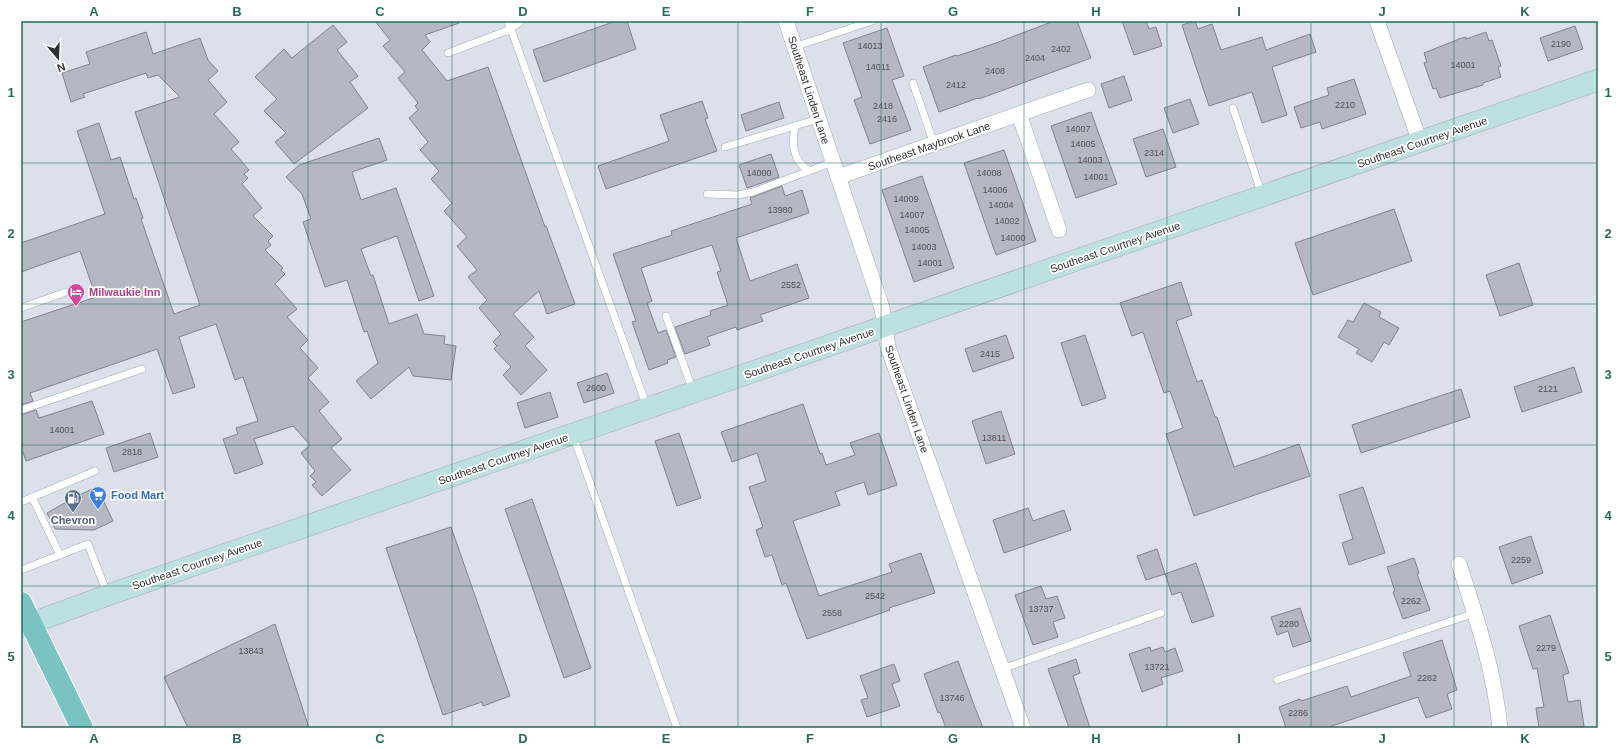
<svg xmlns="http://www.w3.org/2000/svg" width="1619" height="749" font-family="Arial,sans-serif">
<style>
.building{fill:#b5b8c2;stroke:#80838d}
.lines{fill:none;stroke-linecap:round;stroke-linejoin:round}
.lane-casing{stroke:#a4a8b2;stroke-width:8}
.street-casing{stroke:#a4a8b2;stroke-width:16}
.secondary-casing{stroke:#a4a8b2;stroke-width:22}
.primary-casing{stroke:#fff;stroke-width:24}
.lane{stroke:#fff;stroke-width:7}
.street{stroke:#fff;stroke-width:15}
.secondary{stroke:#bde1e1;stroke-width:21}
.primary{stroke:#7bc3c2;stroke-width:22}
.grid{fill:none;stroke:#286b5c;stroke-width:1;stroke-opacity:0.55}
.labels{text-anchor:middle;stroke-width:3.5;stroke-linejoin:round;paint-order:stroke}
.number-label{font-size:9px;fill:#505157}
.street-label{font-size:11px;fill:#2e2f33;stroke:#fff}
.hotel-label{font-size:11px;font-weight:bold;fill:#b23c85;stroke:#fff;text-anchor:start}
.shop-label{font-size:11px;font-weight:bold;fill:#366cbe;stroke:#fff;text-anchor:start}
.service-label{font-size:11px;font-weight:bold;fill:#4e5e75;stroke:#fff}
.neatline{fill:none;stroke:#286b5c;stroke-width:1.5}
.grid-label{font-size:13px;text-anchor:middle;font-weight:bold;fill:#286b5c}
</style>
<rect width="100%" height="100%" fill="#dce0ea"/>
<g class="building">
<polygon points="375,21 459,21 459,23 425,35 430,42 422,50 447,81 488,67 545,227 546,226 575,304 547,314 539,291 513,314 534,337 525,346 547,370 521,395 503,375 511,367 494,349 497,346 493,342 501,334 479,308 487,300 468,277 477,270 457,246 467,237 444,211 452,203 431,179 439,171 420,150 428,142 409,118 418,110 415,106 418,103 398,78 405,72 383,46 390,40"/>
<polygon points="616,21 627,21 636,49 544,82 533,50"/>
<polygon points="1054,21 1077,21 1091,58 979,99 978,98 939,112 923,67 956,55 957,56 996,43"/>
<polygon points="1122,21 1146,21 1149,29 1156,27 1162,46 1134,55"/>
<polygon points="1195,21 1198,29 1212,24 1221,50 1262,37 1266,50 1310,34 1316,52 1272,67 1287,115 1262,123 1252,92 1209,106 1182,25"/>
<polygon points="333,25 347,42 337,50 358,76 350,82 368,108 294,164 275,142 286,133 264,111 277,99 255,77 284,49 292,58"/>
<polygon points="1575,26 1583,49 1548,61 1540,38"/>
<polygon points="887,28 904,76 892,80 911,130 870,144 854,100 862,97 843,43"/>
<polygon points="146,32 153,54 200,38 208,60 218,71 208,80 227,102 214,114 239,142 231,149 249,170 244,174 248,178 242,184 262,208 253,216 273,236 268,241 271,245 265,250 283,268 281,270 285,274 275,284 297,309 287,317 308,340 300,348 318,368 308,378 329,402 319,411 342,439 331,448 351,470 322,496 312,485 316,482 310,476 315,471 301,453 310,445 293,426 254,439 263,464 235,474 223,439 238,434 236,428 258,421 243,377 235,380 216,324 179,337 195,387 173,394 157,349 30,393 33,401 21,405 21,322 96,297 80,251 21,272 21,243 105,214 77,131 99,123 111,160 120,157 134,199 136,198 143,218 141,219 174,314 200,305 135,112 180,97 158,75 148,78 146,73 83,94 85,97 71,102 62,73 90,64 86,52"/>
<polygon points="1486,32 1489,41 1492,40 1501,66 1498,67 1501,77 1483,83 1483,85 1440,98 1436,88 1433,89 1424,63 1427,62 1424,53 1459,39 1466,37 1466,39"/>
<polygon points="1124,76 1132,100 1109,108 1101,84"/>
<polygon points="1354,79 1366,114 1322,129 1320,122 1301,128 1294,107 1329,95 1327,88"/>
<polygon points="1190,99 1199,124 1173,133 1164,108"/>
<polygon points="702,101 708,118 705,119 717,151 606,189 598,166 669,141 660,115"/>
<polygon points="779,102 784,118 746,131 741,115"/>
<polygon points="1091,112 1117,184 1076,198 1051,126"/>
<polygon points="1163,129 1176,167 1146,177 1133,139"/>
<polygon points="379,138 387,160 352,172 361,200 396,188 434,296 419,301 397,236 361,249 371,276 373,275 389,324 417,314 424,334 445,336 444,344 456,346 451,380 413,376 409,367 371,399 356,381 378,363 367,331 364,332 347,280 325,287 303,222 311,219 302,194 286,177 299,165"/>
<polygon points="1004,150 1036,241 996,255 964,163"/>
<polygon points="771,154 779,177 747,188 739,165"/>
<polygon points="922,176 954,268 914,282 882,190"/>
<polygon points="782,186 785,196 802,190 809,213 736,238 750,281 797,264 809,298 760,315 763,321 737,330 736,327 707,337 710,345 685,354 675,327 711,315 710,311 728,305 717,272 721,271 712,245 641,268 652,301 647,303 658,333 666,330 676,357 667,360 668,363 649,370 632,322 636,321 613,254 672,235 671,231 752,204 750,198"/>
<polygon points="1394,209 1412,261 1313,295 1295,243"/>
<polygon points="1519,263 1533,305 1500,316 1486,275"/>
<polygon points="1181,282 1192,315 1176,321 1197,382 1202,380 1215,417 1217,417 1234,467 1299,444 1310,476 1194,516 1166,434 1183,428 1170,391 1164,393 1143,332 1132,336 1120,303"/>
<polygon points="1364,303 1381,312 1379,317 1399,328 1389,345 1384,342 1372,362 1356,353 1359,349 1338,337 1348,320 1353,322"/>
<polygon points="1006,335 1014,358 973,372 965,349"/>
<polygon points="1085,335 1106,398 1082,406 1061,343"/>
<polygon points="1574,367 1582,392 1522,412 1514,387"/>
<polygon points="607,373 614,393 584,403 577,383"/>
<polygon points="1461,389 1470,417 1361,453 1352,425"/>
<polygon points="550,392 558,417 525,428 517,403"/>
<polygon points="92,401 104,434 26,461 21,447 21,415 36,410 39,418"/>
<polygon points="803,404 820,454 822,453 826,465 855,455 850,443 879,433 897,485 868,495 864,482 835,492 840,505 793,521 819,596 892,572 889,564 921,553 935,593 889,608 890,610 807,639 786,583 782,585 772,555 765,557 756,530 763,527 749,487 766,481 757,453 732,462 721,432"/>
<polygon points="1001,411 1015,454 986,464 972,421"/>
<polygon points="150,433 158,457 114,472 106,448"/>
<polygon points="679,433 701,498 677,506 655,441"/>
<polygon points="97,487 113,521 94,530 55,529 47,513 77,496"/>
<polygon points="1363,487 1385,553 1349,565 1342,543 1353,539 1339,495"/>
<polygon points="532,499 591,668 564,678 505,509"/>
<polygon points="1028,508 1033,521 1064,510 1071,530 1004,553 993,520"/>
<polygon points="451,527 510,696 483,706 482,702 443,715 386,548"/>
<polygon points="1531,536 1543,573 1512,584 1499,547"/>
<polygon points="1157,549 1165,574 1146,580 1137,556"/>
<polygon points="1414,558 1419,573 1417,574 1430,610 1403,619 1393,592 1395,591 1387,567"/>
<polygon points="1196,563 1214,616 1192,623 1181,592 1172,595 1165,574"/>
<polygon points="1041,586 1046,599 1057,596 1065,618 1053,622 1058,637 1033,645 1015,595"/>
<polygon points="1300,608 1311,641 1293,647 1288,631 1277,635 1271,617"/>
<polygon points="1550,615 1569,673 1563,675 1568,702 1580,700 1584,726 1575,728 1539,728 1536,708 1544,707 1537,668 1533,669 1519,626"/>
<polygon points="275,624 309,728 188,728 164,677"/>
<polygon points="1442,640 1457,690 1447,694 1452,709 1426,718 1418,697 1326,728 1286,728 1279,707 1300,699 1301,701 1347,686 1351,697 1411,676 1403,653"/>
<polygon points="1150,647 1151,651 1163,647 1165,652 1175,648 1183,671 1161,678 1163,684 1142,692 1129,654"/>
<polygon points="1076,659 1080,673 1073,676 1090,728 1069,728 1048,669"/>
<polygon points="958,661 974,705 983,728 946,728 940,712 938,713 924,674"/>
<polygon points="894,664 900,681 892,684 900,706 867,717 861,700 868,698 860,676"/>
</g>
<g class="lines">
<g class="lane-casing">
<g id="lane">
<polyline points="508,21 647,407"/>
<polyline points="794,47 872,21"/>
<polyline points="448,53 511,29 521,21"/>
<polyline points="913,83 934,144"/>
<polyline points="1233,108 1262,195"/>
<path d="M795,126C792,144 792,160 809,171L833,162"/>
<polyline points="725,147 818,119"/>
<polyline points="707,194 738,195 753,192 809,171"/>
<polyline points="21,308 66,292"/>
<polyline points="666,316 693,391"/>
<polyline points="21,410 142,369"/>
<polyline points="573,435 677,728"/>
<polyline points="32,497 60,555"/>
<polyline points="21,502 95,471"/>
<polyline points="21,570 88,544 107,593"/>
<polyline points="1002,669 1161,613"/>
<polyline points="1277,680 1475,613"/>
</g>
</g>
<g class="street-casing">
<g id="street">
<polyline points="786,21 882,308 888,347 1023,728"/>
<polyline points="1377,21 1420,142"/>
<polyline points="1019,114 1059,230"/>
<polyline points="838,177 1088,90"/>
<path d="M1459,564C1477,620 1494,669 1500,728"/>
</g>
</g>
<g class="secondary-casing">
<polyline id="secondary" points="21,627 108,595 451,476 1598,80"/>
</g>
<g class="primary-casing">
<polyline id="primary" points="21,603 82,728"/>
</g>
<use href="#lane" class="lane"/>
<use href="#street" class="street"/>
<use href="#secondary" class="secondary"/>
<use href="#primary" class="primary"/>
</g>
<path class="grid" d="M165,21V728M308,21V728M452,21V728M595,21V728M738,21V728M881,21V728M1024,21V728M1167,21V728M1311,21V728M1454,21V728M21,163H1598M21,304H1598M21,445H1598M21,586H1598"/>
<defs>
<g id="hotel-pin" transform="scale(0.9)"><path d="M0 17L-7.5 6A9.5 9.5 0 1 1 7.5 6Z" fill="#d1479c" stroke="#fff"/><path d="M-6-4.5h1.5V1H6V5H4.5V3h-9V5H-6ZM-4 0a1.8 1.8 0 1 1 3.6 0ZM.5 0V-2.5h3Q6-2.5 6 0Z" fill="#fff"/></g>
<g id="supermarket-pin" transform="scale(0.9)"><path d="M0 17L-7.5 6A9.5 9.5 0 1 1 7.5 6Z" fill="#3f7fe0" stroke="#fff"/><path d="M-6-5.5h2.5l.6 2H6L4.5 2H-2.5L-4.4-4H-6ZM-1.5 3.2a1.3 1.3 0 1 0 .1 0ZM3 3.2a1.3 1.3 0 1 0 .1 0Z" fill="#fff"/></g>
<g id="fuel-pin" transform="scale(0.9)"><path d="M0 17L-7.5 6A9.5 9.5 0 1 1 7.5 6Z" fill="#5c6f8a" stroke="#fff"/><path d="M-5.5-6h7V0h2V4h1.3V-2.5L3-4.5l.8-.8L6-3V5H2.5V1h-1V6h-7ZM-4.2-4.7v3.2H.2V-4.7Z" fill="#fff"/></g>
</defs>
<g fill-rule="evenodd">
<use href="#hotel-pin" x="76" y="292"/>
<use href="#supermarket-pin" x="98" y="495"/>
<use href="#fuel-pin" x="73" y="498"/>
</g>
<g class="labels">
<g class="number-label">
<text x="1561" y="47">2190</text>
<text x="870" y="49">14013</text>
<text x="1061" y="52">2402</text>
<text x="1035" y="61">2404</text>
<text x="1463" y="68">14001</text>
<text x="878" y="70">14011</text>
<text x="995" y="74">2408</text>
<text x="956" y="88">2412</text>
<text x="1345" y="108">2210</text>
<text x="883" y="109">2418</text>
<text x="887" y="122">2416</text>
<text x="1078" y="132">14007</text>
<text x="1083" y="147">14005</text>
<text x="1154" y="156">2314</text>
<text x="1090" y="163">14003</text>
<text x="759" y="176">14000</text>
<text x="989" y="176">14008</text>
<text x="1096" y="180">14001</text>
<text x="995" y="193">14006</text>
<text x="906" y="202">14009</text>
<text x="1001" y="208">14004</text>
<text x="780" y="213">13980</text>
<text x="912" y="218">14007</text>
<text x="1007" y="224">14002</text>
<text x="917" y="233">14005</text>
<text x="1013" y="241">14000</text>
<text x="924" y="250">14003</text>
<text x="930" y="266">14001</text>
<text x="791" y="288">2552</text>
<text x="990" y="357">2415</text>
<text x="596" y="391">2600</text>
<text x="1548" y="392">2121</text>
<text x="62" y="433">14001</text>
<text x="994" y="441">13811</text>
<text x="132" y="455">2818</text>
<text x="1521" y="563">2259</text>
<text x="875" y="599">2542</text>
<text x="1411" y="604">2262</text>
<text x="1041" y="612">13737</text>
<text x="832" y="616">2558</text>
<text x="1289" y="627">2280</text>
<text x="1546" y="651">2279</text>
<text x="251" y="654">13843</text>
<text x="1157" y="670">13721</text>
<text x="1427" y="681">2282</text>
<text x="952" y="701">13746</text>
<text x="1298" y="716">2286</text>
</g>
<g class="street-label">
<text transform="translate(809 90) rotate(72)" y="4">Southeast Linden Lane</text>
<text transform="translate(1422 142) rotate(-19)" y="4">Southeast Courtney Avenue</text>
<text transform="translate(929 146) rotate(-19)" y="4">Southeast Maybrook Lane</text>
<text transform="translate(1115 247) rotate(-19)" y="4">Southeast Courtney Avenue</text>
<text transform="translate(809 353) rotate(-19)" y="4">Southeast Courtney Avenue</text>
<text transform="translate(907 399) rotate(71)" y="4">Southeast Linden Lane</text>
<text transform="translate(503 459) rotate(-19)" y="4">Southeast Courtney Avenue</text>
<text transform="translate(197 564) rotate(-19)" y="4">Southeast Courtney Avenue</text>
</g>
<g class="hotel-label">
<text x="89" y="296">Milwaukie Inn</text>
</g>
<g class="shop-label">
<text x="111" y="499">Food Mart</text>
</g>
<g class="service-label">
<text x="73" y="524">Chevron</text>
</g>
</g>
<rect width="1619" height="749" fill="none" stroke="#ffffff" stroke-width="44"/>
<g transform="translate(58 58) rotate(161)" stroke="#ffffff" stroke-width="3" paint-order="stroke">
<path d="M0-3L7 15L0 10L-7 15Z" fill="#2e2f33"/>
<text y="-6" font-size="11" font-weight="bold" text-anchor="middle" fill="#2e2f33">N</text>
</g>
<rect x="22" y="22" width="1575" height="705" class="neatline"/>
<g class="grid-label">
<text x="94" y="16">A</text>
<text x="237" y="16">B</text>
<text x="380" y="16">C</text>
<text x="523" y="16">D</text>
<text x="666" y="16">E</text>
<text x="810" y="16">F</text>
<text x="953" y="16">G</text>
<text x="1096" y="16">H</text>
<text x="1239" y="16">I</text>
<text x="1382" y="16">J</text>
<text x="1525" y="16">K</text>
<text x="11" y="97">1</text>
<text x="1608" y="97">1</text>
<text x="11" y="238">2</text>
<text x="1608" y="238">2</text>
<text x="11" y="379">3</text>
<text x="1608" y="379">3</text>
<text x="11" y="520">4</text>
<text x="1608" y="520">4</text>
<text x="11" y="661">5</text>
<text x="1608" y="661">5</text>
<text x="94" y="743">A</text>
<text x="237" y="743">B</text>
<text x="380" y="743">C</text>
<text x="523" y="743">D</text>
<text x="666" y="743">E</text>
<text x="810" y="743">F</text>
<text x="953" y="743">G</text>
<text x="1096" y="743">H</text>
<text x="1239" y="743">I</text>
<text x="1382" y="743">J</text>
<text x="1525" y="743">K</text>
</g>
</svg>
